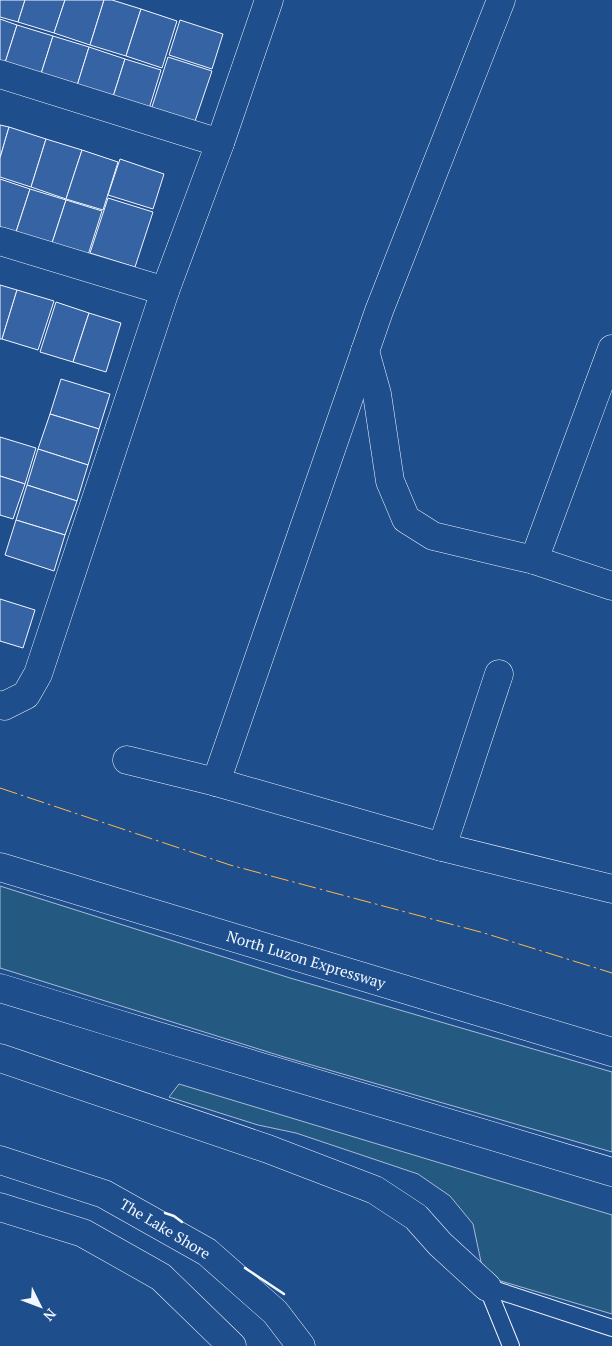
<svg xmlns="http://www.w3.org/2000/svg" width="612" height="1346" font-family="'PT Serif',serif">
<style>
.green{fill:#245a82;stroke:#a8bbd7}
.building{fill:#3563a3;stroke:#f2f6ff}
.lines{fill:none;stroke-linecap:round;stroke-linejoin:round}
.lane-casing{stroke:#f2f6ff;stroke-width:18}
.street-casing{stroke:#f2f6ff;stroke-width:29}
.secondary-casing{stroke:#f2f6ff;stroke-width:29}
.highway-casing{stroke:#f2f6ff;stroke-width:29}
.lane{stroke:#1f4e8c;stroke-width:16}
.street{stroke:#1f4e8c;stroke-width:28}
.secondary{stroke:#1f4e8c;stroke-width:28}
.highway{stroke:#1f4e8c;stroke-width:28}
.wall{stroke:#f2f6ff;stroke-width:2.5}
.power{stroke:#ffb74d;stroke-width:1;stroke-dasharray:18 4 2.5 4;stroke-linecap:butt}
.labels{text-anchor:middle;stroke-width:4;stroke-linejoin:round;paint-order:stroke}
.street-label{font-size:15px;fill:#f2f6ff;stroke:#1f4e8c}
</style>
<rect width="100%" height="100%" fill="#1f4e8c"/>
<g class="green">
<polygon points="0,886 290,978 612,1072 612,1152 284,1057 0,968"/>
<polygon points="179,1084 612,1215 612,1314 484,1276 473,1224 450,1196 418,1174 296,1133 258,1125 169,1097"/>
</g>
<g class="building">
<polygon points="0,0 25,0 18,22 0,17"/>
<polygon points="25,0 65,0 54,33 18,22"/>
<polygon points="65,0 104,0 90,45 54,33"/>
<polygon points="104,0 112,0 141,9 126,56 90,45"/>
<polygon points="141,9 177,21 162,68 126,56"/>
<polygon points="0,19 17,25 4,66 0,65"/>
<polygon points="180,20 223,34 212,69 169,55"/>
<polygon points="17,25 53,36 40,77 4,66"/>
<polygon points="53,36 89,47 76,89 40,77"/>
<polygon points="89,47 125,59 112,100 76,89"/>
<polygon points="168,57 212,71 193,127 150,113"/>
<polygon points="125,59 161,70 148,112 112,100"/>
<polygon points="0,125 9,127 0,158"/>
<polygon points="9,127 46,139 31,187 0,177 0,158"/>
<polygon points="46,139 82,150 66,199 31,187"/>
<polygon points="82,150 118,162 103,210 66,199"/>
<polygon points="120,159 164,174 153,209 108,195"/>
<polygon points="0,179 30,189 16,232 0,227"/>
<polygon points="30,189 66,200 52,243 16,232"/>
<polygon points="108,198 153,212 135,267 90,253"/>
<polygon points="66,200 102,211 88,255 52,243"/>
<polygon points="0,285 17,290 2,339 0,339"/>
<polygon points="17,290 54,301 38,350 2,339"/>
<polygon points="56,302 89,313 73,362 40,352"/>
<polygon points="89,313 121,323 106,372 73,362"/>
<polygon points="61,379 110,394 99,429 50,414"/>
<polygon points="50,414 99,429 88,465 38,449"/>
<polygon points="0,437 36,448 25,484 0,476"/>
<polygon points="38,449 88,465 77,501 27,485"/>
<polygon points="0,476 25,484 13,519 0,515"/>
<polygon points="27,485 77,501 65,535 16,520"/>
<polygon points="16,520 65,535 54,571 5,555"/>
<polygon points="0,599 35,610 23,648 0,641"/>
</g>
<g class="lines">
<g class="lane-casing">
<g id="lane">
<polyline points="487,1287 612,1328"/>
<polyline points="487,1287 511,1346"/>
</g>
</g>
<g class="street-casing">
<g id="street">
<polyline points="0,74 220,143"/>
<polyline points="0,241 165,291"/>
<polyline points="365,351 377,394 390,481 406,519 433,536 534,560 612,586"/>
<polyline points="534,560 612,349"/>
<polyline points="0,705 4,706 26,695 38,674 165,291 220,143 269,0"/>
<polyline points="127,760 216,782 442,847 612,889"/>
<polyline points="216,782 379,311 501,0"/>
<polyline points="442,847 499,674"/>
</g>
</g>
<g class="secondary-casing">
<g id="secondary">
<polyline points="0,1160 104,1194 207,1252 275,1312 301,1346"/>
<polyline points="0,1207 83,1233 161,1277 232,1346"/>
</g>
</g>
<g class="highway-casing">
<g id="highway">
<polyline points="0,867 612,1052"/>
<polyline points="0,988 111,1022 612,1172"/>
<polyline points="0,1058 268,1149 375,1190 416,1217 440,1244 487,1287"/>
</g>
</g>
<use href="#lane" class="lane"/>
<use href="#street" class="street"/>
<use href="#secondary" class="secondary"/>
<use href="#highway" class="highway"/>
<g class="wall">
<polyline points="165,1213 174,1216 182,1222"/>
<polyline points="245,1268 284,1294"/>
</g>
<polyline class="power" points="0,788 230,865 484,933 612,973"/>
</g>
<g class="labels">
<g class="street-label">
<text transform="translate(306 960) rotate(17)" y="5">North Luzon Expressway</text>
<text transform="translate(165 1229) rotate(31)" y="5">The Lake Shore</text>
</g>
</g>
<g transform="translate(40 1306) rotate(132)" stroke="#1f4e8c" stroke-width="4" paint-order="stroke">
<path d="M0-4L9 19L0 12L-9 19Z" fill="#f2f6ff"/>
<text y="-8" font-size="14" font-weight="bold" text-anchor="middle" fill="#f2f6ff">N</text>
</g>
</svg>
